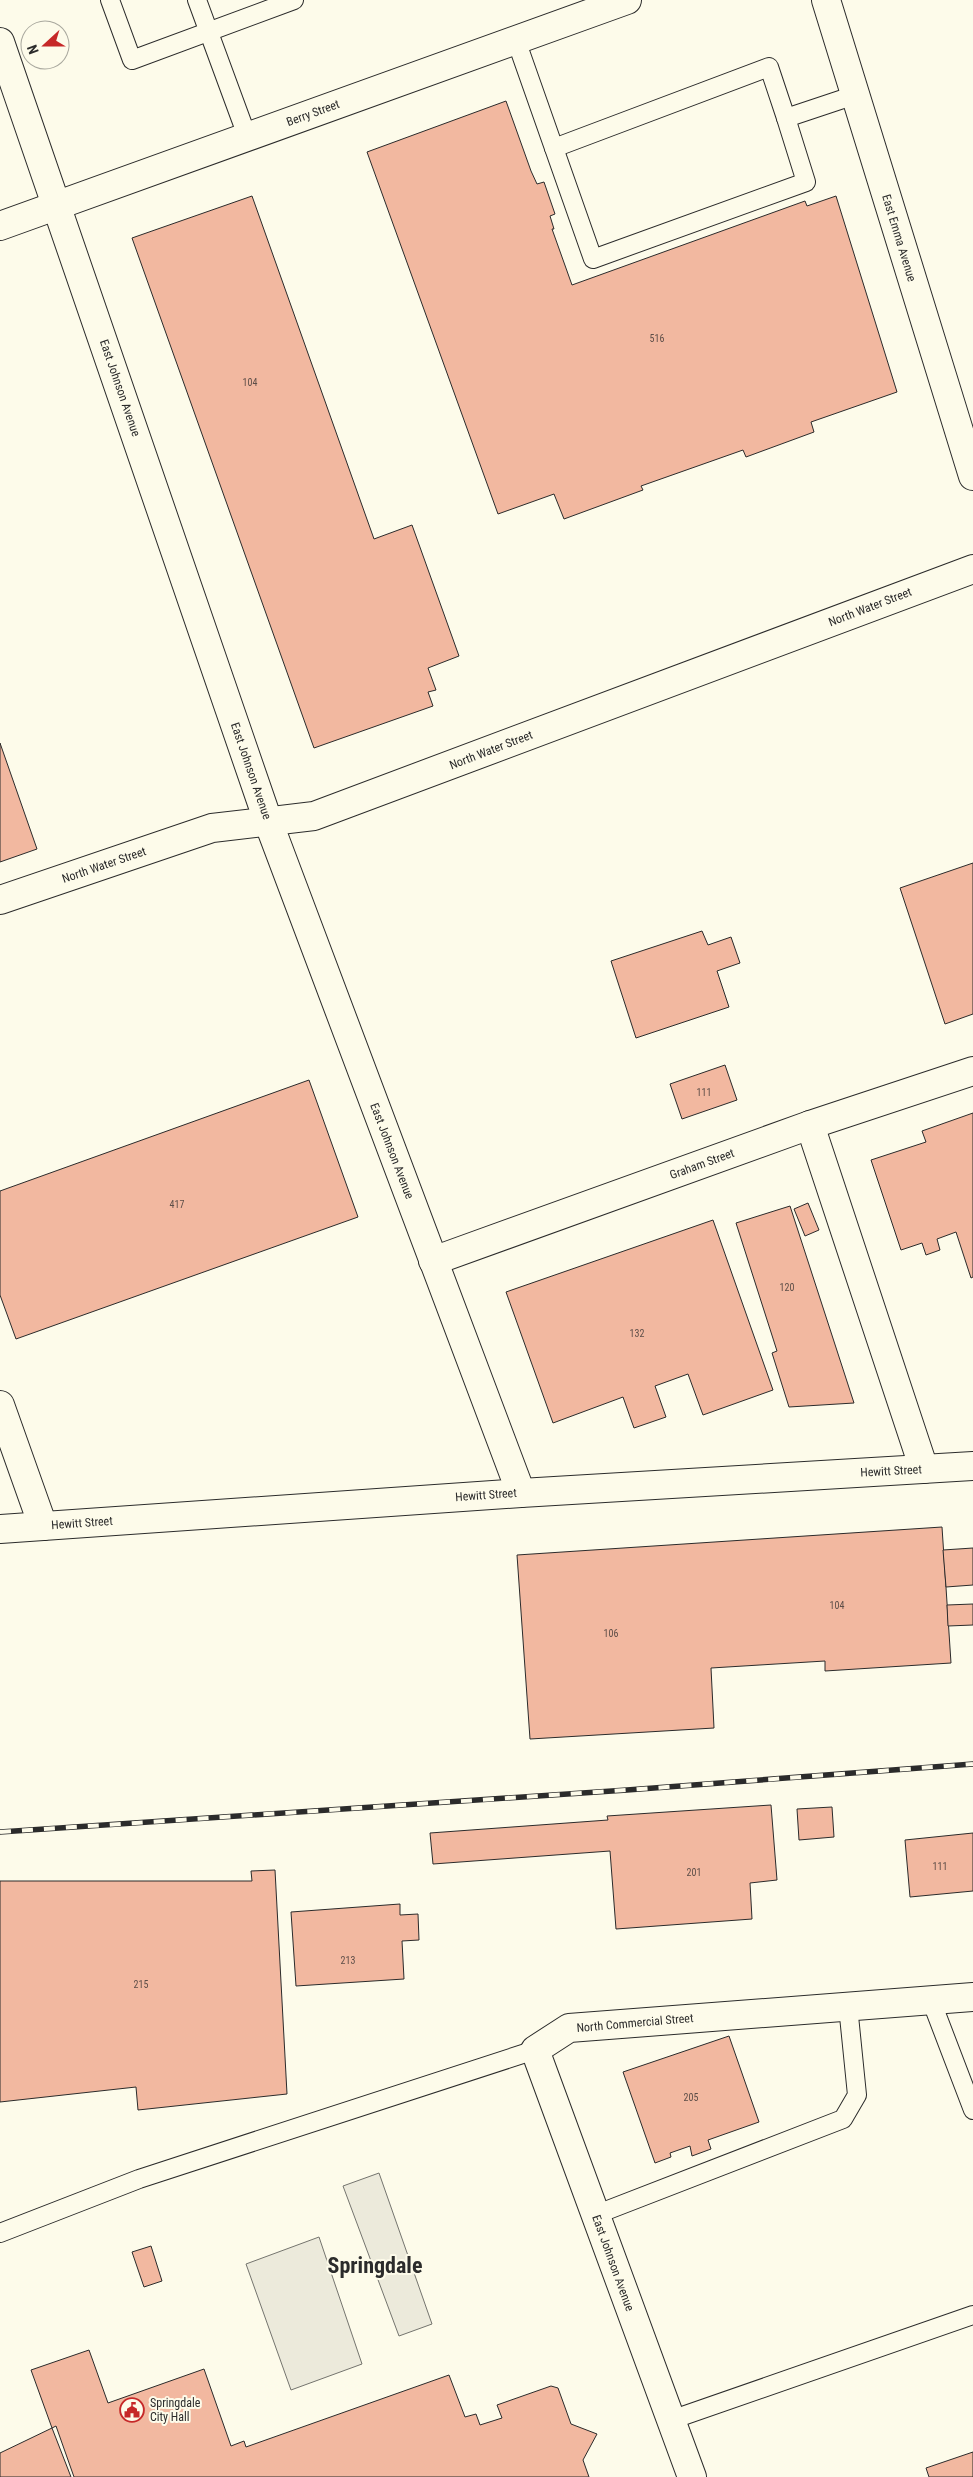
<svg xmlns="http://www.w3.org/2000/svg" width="973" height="2477" font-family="'Roboto Condensed',sans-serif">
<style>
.parking{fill:#eceadb;stroke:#74746e}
.building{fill:#f2b8a0;stroke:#2b2b2b}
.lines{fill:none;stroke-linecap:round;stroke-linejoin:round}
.service-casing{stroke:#2b2b2b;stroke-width:20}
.minor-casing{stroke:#2b2b2b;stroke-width:30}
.tertiary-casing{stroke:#2b2b2b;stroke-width:30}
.service{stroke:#fdfbea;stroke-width:18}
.minor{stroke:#fdfbea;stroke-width:28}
.tertiary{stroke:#fdfbea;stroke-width:28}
.rail-casing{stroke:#2b2b2b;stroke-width:5.5}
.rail{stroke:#fdfbea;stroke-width:4;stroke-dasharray:11;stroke-linecap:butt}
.labels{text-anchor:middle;stroke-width:4;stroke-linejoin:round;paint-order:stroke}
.number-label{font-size:10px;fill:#5d4e48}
.street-label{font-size:12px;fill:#2b2b2b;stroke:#fdfbea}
.poi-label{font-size:12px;fill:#2b2b2b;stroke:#fdfbea;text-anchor:start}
.town-label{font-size:22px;font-weight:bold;fill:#2b2b2b;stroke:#fdfbea}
</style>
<rect width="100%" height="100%" fill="#fdfbea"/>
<g class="parking">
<polygon points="379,2173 432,2324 399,2336 343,2186"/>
<polygon points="319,2237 362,2364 291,2390 246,2264"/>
</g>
<g class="building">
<polygon points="506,101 531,171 537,184 544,182 555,214 550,216 554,229 552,229 572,285 805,201 807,206 836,196 897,392 811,422 814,432 746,457 743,450 641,486 643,490 564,519 554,494 498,514 367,152"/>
<polygon points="252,196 374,539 412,525 459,656 428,668 436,690 428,692 433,706 314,748 132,238"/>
<polygon points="0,743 37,849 0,862"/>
<polygon points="973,863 973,1014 945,1024 900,888"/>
<polygon points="702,931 708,945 731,937 740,963 717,971 729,1007 636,1038 611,961"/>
<polygon points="725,1065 737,1100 682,1119 670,1084"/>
<polygon points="309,1080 358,1217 16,1339 0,1295 0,1191"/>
<polygon points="973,1113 973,1277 971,1278 956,1232 937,1239 940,1250 926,1255 922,1243 901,1250 871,1160 926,1142 922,1131"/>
<polygon points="808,1203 819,1230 805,1236 794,1209"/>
<polygon points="790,1206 854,1403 789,1407 772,1353 777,1351 736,1223"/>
<polygon points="713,1220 773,1390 703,1415 688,1374 655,1386 666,1417 634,1428 623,1397 553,1423 506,1292"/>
<polygon points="942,1527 951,1663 825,1671 825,1661 711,1668 714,1728 530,1739 517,1555"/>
<polygon points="973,1548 973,1585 946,1587 943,1550"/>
<polygon points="973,1604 973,1625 948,1626 947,1605"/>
<polygon points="771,1805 777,1880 750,1883 752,1919 616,1929 610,1851 433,1864 430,1833 608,1820 607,1816"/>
<polygon points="832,1807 834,1837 799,1840 797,1809"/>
<polygon points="973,1833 973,1891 910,1897 905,1840"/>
<polygon points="275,1870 287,2094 138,2110 136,2087 0,2102 0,1881 252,1881 251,1871"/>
<polygon points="400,1904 400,1915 418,1914 419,1940 402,1941 404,1979 296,1986 291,1912"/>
<polygon points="729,2036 759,2122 708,2140 711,2149 692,2156 690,2146 670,2153 671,2157 655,2163 623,2072"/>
<polygon points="151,2246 162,2281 144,2287 132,2252"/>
<polygon points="89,2350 108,2403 204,2369 231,2446 244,2441 246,2447 449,2375 465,2417 476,2414 480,2425 502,2418 497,2405 551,2386 558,2388 571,2424 597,2434 583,2460 589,2477 74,2477 56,2426 52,2428 31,2370"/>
<polygon points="52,2428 71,2477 0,2477 0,2453"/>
<polygon points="973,2452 973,2477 929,2477 926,2468"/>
</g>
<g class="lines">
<g class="service-casing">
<g id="service">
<polyline points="110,0 132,60 294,0"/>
<polyline points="197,0 247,136"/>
<polyline points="516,40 593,259 806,182 786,118 855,95"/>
<polyline points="554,148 769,67 786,118"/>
<polyline points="931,2000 973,2110"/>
<polyline points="595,2215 843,2119 857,2095 848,2006"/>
<polyline points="0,2233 139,2179 535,2050"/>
<polyline points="671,2420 973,2315"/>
</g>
</g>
<g class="minor-casing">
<g id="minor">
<polyline points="0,42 268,821 521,1493"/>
<polyline points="0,900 212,828 314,816 973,569"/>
<polyline points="810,1125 924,1469"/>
<polyline points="433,1261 810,1125 973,1071"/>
<polyline points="0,1405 43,1526"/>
<polyline points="0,1529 521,1493 973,1466"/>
<polyline points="692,2477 535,2050 569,2028 973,1997"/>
</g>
</g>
<g class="tertiary-casing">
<g id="tertiary">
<polyline points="826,0 973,476"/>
<polyline points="0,226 627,0"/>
</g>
</g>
<use href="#service" class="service"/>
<use href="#minor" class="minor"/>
<use href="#tertiary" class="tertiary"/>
<g class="rail-casing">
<polyline id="rail" points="0,1832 627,1790 973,1764"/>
</g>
<use href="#rail" class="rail"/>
</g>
<defs>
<g id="civic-ring" transform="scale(1.25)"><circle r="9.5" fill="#fdfbea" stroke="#c62828" stroke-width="1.5"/><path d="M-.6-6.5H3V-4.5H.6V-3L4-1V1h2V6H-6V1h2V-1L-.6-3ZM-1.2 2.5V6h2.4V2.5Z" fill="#c62828"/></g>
</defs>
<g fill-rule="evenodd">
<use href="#civic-ring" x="132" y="2410"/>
</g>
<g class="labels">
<g class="number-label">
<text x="657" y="342">516</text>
<text x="250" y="386">104</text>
<text x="704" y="1096">111</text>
<text x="177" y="1208">417</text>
<text x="787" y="1291">120</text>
<text x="637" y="1337">132</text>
<text x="837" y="1609">104</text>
<text x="611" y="1637">106</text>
<text x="940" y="1870">111</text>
<text x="694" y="1876">201</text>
<text x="348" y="1964">213</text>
<text x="141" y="1988">215</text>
<text x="691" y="2101">205</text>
</g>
<g class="street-label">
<text transform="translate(313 113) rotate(-20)" y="4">Berry Street</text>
<text transform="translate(899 238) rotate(73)" y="4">East Emma Avenue</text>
<text transform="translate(120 388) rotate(71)" y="4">East Johnson Avenue</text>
<text transform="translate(870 607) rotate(-21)" y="4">North Water Street</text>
<text transform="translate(491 750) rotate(-21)" y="4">North Water Street</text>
<text transform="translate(251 771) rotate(71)" y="4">East Johnson Avenue</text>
<text transform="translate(104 865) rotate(-19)" y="4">North Water Street</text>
<text transform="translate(392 1151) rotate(69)" y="4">East Johnson Avenue</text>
<text transform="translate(702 1164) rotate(-20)" y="4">Graham Street</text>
<text transform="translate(891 1471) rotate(-3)" y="4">Hewitt Street</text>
<text transform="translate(486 1495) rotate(-4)" y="4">Hewitt Street</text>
<text transform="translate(82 1523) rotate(-4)" y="4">Hewitt Street</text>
<text transform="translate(635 2023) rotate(-5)" y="4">North Commercial Street</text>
<text transform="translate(613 2263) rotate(70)" y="4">East Johnson Avenue</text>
</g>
<g class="poi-label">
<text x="150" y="2407">Springdale<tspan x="150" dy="14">City Hall</tspan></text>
</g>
<g class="town-label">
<text x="375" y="2273">Springdale</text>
</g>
</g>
<g transform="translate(45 45) rotate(249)"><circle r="24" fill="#fdfbea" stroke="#a9a89e"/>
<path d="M0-4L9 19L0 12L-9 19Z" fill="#c62828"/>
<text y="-8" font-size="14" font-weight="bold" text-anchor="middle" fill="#2b2b2b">N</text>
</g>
</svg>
